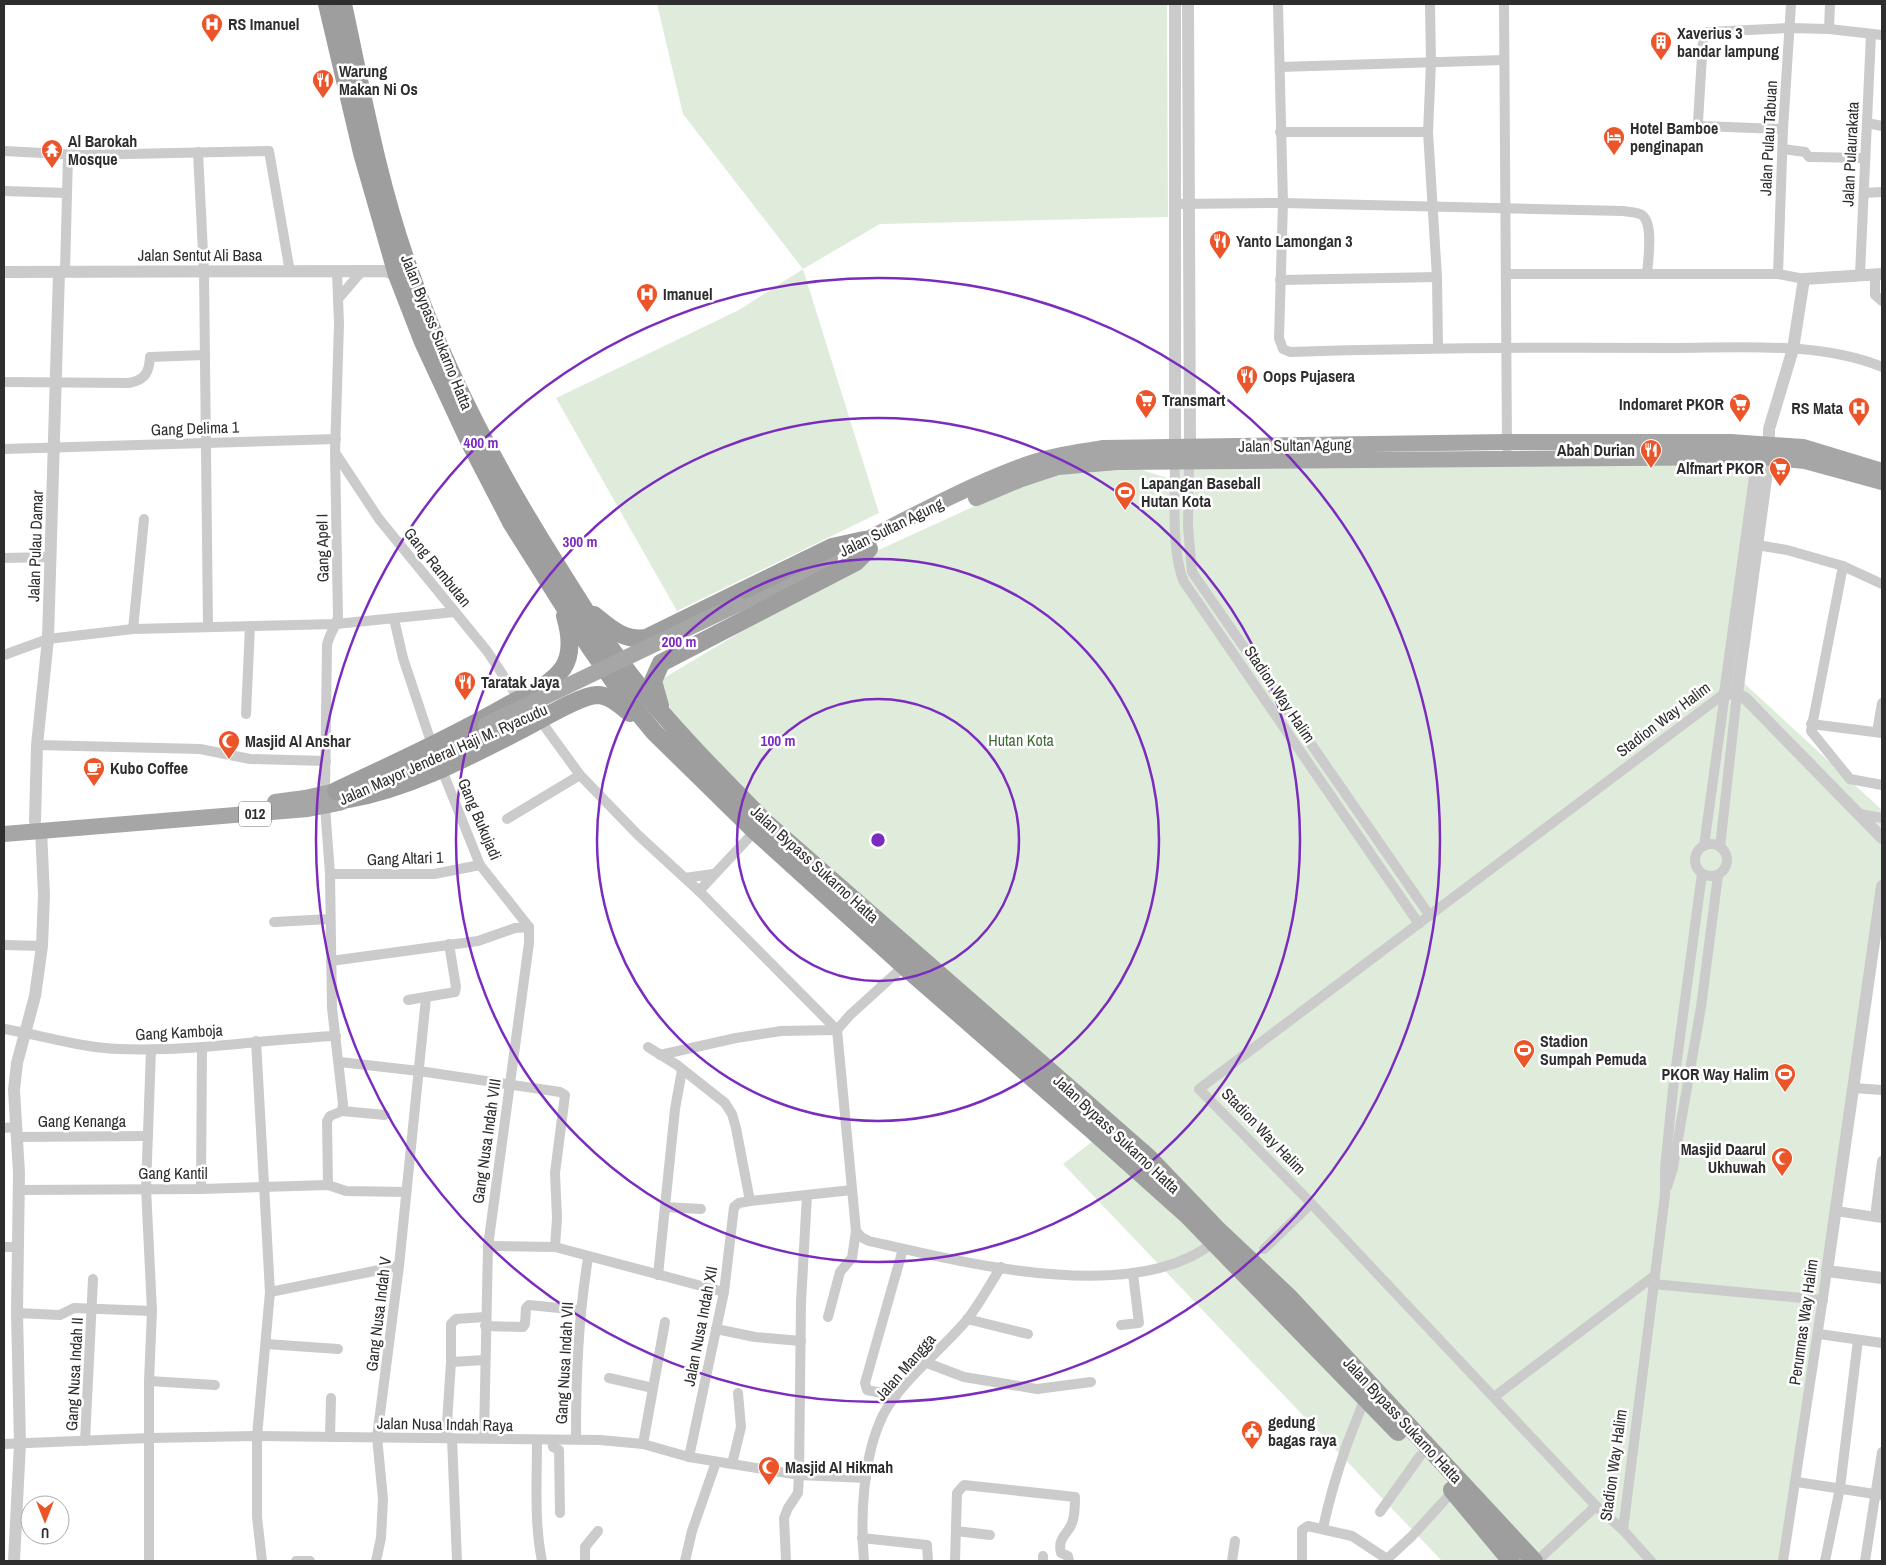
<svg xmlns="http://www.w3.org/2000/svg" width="1886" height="1565" font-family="'Archivo Narrow',sans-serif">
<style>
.green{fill:#dfecdb}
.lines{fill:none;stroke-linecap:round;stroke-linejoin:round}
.minor{stroke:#cbcbcb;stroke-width:10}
.tertiary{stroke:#cbcbcb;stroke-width:12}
.primary{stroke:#a6a6a6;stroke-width:16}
.trunk{stroke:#9e9e9e;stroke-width:18}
.primary-bridge{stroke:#a6a6a6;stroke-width:16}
.ring{fill:none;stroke:#7b2cbf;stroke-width:2.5}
.labels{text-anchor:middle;stroke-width:5;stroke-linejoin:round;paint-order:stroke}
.shield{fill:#fff;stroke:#6d6d6d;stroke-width:1}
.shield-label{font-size:15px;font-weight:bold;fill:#2e2e2e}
.poi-label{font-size:16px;font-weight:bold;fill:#2e2e2e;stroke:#fff;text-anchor:start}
.street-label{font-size:16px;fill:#2e2e2e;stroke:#fff}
.park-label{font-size:16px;fill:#426c3a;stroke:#fff}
.centre{fill:#7b2cbf;stroke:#fff;stroke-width:2.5}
.ring-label{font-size:15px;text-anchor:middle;font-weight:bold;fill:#7b2cbf;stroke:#fff;stroke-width:5;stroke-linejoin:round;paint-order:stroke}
</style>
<rect width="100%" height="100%" fill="#fff"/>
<g class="green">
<polygon points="657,4 1167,4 1168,217 880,224 803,269 879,513 677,611 556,398 739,310 803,269 683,114"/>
<polygon points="1763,457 1735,675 1882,810 1882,909 1786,1561 1442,1561 1063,1164 1110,1128 722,780 675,720 659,681 872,553 1058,468 1117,462 1177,481 1177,463"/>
</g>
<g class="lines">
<g class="minor">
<path d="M1278,4L1283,203L1279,338L1283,349L1290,352C1417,348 1544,347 1672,348C1739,348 1819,341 1882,367"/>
<polyline points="1430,4 1431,63 1428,132 1437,277 1438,347"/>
<polyline points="1504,4 1507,448"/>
<polyline points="1829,29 1830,4"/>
<polyline points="1280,67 1504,60"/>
<polyline points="1867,123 1882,126"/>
<polyline points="1783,129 1701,126 1698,122 1703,39 1707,32 1789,28 1829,29 1882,35"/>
<polyline points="1280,132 1428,132"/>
<polyline points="1783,149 1805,152 1809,157 1814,157 1865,158"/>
<polyline points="4,151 82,155 269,151 290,272"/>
<polyline points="198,152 204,272 208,627"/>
<polyline points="4,191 67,193"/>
<polyline points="1864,193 1882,192"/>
<path d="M1175,204L1283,203L1623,211C1629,212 1638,212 1642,215C1654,224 1648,260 1647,274"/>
<polyline points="65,272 68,155"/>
<polyline points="1506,274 1778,274 1804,279"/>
<polyline points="1778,274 1783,129 1791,4"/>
<polyline points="1860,274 1871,34"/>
<polyline points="1875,274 1875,295 1882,301"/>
<polyline points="1280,280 1437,277"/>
<polyline points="338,299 361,272"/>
<path d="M4,382L129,383C145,380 149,373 150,357L204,355"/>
<polyline points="4,449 336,439"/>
<polyline points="336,454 379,519 487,651 519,699"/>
<path d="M1175,461C1175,494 1171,552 1184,582L1419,924"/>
<polyline points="1189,462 1188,527 1192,572 1430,916"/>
<polyline points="1757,545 1787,550 1843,566 1882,584"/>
<polyline points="4,558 51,557"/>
<polyline points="1843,566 1811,731 1850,779 1882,785"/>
<polyline points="394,619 403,658 432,745"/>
<polyline points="133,629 144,519"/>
<polyline points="4,655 48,639 133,629 336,624 455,612"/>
<polyline points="246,714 250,626"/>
<path d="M540,720L580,775L638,835L699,891L837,1030L856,1231L861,1237L869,1241C961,1262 1134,1307 1214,1242"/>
<polyline points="1811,724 1882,733"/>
<polyline points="1877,732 1882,703"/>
<polyline points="37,745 200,749 250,759 326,761"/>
<polyline points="442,770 480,865 529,927"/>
<path d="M325,794L327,645C329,634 336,627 338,617L335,453L339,324L337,272"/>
<polyline points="325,806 330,874 332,1008 343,1104 342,1111 330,1116 327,1121 328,1185"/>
<polyline points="1860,814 1882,818"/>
<polyline points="507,819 580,775"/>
<circle cx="1711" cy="860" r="16"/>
<polyline points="1704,846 1725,693"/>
<polyline points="1720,847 1737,694"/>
<polyline points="330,874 434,874 480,865"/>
<polyline points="685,878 713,874"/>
<polyline points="699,891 755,831"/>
<polyline points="274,922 330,919"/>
<polyline points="4,945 42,946"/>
<polyline points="331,961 478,941 515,928 529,927"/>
<polyline points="408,1000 455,992 456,987 449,944"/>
<path d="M4,1029C42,1035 81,1048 120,1049C192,1052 264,1039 336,1036"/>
<polyline points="256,1041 270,1292 257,1436 257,1517 262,1561"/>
<polyline points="648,1047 677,1065 725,1103 732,1114 736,1128 750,1201"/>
<polyline points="660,1055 736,1038 781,1031 837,1030 850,1015 904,966"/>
<polyline points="340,1062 419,1071 560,1092 565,1095 555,1173 557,1218 555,1247"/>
<polyline points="1853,1088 1882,1090"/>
<polyline points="342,1111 385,1115"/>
<polyline points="4,1128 15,1127"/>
<polyline points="16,1137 148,1136"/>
<polyline points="1667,1187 1673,1168 1701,1007 1718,875"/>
<polyline points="201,1189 202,1048"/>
<polyline points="19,1190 201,1189 328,1185 346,1191 406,1192"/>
<polyline points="665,1207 701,1209"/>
<polyline points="1836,1211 1882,1218"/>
<polyline points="1875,1217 1882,1161"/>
<polyline points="488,1246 555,1247 724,1292"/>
<polyline points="4,1247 18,1247"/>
<polyline points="1264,1249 1311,1204"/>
<polyline points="658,1275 675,1109 682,1070"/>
<polyline points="1653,1284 1823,1300"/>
<polyline points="270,1292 399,1266"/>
<polyline points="17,1313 60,1315 74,1308 152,1311"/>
<polyline points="828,1317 840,1272 852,1258 856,1231"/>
<polyline points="967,1319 1028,1334"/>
<polyline points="1121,1325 1139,1323 1133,1274"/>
<polyline points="485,1326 523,1327 525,1324 526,1308 529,1305 579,1310"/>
<polyline points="716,1329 755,1337 801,1341"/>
<polyline points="1819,1334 1882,1343"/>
<polyline points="266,1344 338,1349"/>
<polyline points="451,1362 451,1324 456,1319 485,1317"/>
<polyline points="927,1363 964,1377 1037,1389 1091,1382"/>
<polyline points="609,1378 653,1388"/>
<polyline points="149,1381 215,1385"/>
<polyline points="896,1396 867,1390 865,1383 903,1249"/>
<polyline points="1494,1397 1654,1276"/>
<polyline points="330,1437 331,1398"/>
<polyline points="446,1438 451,1362 485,1360"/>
<polyline points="452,1438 457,1561"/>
<polyline points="484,1438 488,1246 529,943 529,927"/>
<path d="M576,1439C576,1376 578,1321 588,1258"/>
<path d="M537,1440C537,1480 534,1522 542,1561"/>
<polyline points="552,1440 553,1447 559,1450 560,1513"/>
<polyline points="85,1441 93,1279"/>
<polyline points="4,1444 149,1438 257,1436 600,1440 643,1444 689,1457 799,1475 866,1478"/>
<polyline points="643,1444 665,1322"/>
<polyline points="689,1457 724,1292 734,1207 739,1203 750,1201 852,1190"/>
<polyline points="732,1464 741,1427 738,1393"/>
<polyline points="1797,1482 1881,1495"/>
<polyline points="1380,1512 1420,1456"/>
<path d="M1323,1528C1329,1500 1337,1473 1346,1447C1352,1429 1360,1414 1365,1396"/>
<polyline points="1623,1530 1665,1195 1665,1168 1673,1089 1702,874"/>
<polyline points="956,1531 990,1535"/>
<polyline points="862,1538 927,1545 928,1561"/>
<polyline points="149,1561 149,1381 152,1311 146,1188 151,1050"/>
<polyline points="296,1561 310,1561"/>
<polyline points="376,1561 381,1538 383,1499 377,1437 399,1266 426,998"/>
<polyline points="585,1561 585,1547 598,1531"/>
<polyline points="685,1561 692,1531 716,1462"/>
<polyline points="786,1561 784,1518 788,1508 798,1493 799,1475 801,1302 807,1195"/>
<path d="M864,1561C860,1517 863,1456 883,1415C900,1383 941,1350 966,1321C979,1305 990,1284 1001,1267"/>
<path d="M955,1561L957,1493L964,1485L1075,1497C1075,1504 1075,1516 1072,1523C1068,1534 1057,1538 1061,1553L1068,1556L1069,1561"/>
<polyline points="1043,1561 1043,1556"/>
<polyline points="1232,1561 1235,1541"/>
<polyline points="1302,1561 1302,1530 1308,1526 1352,1536 1387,1559"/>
<polyline points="1385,1561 1412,1536 1453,1491"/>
<polyline points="1537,1561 1596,1506"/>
<polyline points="1651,1561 1623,1530 1596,1506 1306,1198 1199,1089 1725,693"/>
<polyline points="1783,1561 1827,1271"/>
<polyline points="1825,1561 1840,1488 1858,1340"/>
<polyline points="1865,1561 1882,1452"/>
</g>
<g class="tertiary">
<polyline points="1175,4 1175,447"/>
<polyline points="1188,4 1190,447"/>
<polyline points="4,272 385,271 397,275"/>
<polyline points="1759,448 1725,693 1737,694 1745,698 1882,838"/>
<polyline points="1737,694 1769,457 1769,429 1793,349 1804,279 1882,274"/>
<polyline points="35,821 37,745 48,639 59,272"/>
<polyline points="1882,886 1827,1271 1882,1278"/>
<polyline points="14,1561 20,1444 17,1313 19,1173 14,1090 17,1063 35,996 42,946 44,895 41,830"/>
</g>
<g class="primary">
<polyline points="976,498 1019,480 1058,467 1117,462 1761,457 1805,461 1882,482"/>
<path d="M852,547C909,518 965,487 1025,465C1050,456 1077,452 1103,448L1507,442H1731L1803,447L1882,471"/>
<polyline points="738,604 830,558"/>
<polyline points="387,783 491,734"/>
<polyline points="275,802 305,798 349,788"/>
<polyline points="4,834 308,809 339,803 362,794"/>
</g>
<g class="trunk">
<polyline points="327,4 362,153 397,275 423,342 469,441 512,524 589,646 622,693 654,732 755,831 904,966 1093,1131 1187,1215 1398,1432"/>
<path d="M343,4C362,92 378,183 409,269C446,374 498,473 558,567C581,604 604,641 631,676C672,728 719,775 765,822L1148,1157L1217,1229L1290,1298L1534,1561"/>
<path d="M594,615C611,629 624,641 646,638L832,547L864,540"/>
<polyline points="660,706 653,681 661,663 856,562 869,549"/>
<path d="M336,791C395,763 454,736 510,704C528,695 551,685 563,668C573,653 570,633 565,616"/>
<path d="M349,799C410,788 466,758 521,730C539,721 578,696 597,695C610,695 621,706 630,713"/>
<polyline points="1452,1490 1511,1561"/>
</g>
<polyline class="primary-bridge" points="486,725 738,604"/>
</g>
<g class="ring">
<circle cx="878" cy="840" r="141"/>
<circle cx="878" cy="840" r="281"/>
<circle cx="878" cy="840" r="422"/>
<circle cx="878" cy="840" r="562"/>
</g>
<defs>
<g id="hospital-pin" transform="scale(1.125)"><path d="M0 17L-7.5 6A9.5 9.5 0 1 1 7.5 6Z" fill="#ec5429" stroke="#fff"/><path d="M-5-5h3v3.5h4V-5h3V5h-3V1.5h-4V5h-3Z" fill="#fff"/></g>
<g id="building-pin" transform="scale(1.125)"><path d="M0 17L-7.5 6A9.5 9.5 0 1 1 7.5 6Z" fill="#ec5429" stroke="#fff"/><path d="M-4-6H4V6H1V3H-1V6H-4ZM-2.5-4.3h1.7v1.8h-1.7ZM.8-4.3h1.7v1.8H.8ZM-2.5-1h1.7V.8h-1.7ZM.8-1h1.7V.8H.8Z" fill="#fff"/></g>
<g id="restaurant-pin" transform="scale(1.125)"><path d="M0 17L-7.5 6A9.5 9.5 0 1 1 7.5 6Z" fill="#ec5429" stroke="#fff"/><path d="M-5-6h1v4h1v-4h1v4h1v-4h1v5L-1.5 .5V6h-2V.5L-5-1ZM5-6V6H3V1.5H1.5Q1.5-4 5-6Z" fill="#fff"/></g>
<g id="hotel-pin" transform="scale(1.125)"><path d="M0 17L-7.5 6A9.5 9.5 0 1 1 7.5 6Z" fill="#ec5429" stroke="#fff"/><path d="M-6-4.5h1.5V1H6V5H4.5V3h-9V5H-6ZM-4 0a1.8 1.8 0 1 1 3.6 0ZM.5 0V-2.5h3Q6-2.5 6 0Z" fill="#fff"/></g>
<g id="temple-pin" transform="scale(1.125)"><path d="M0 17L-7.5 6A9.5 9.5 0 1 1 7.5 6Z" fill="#ec5429" stroke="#fff"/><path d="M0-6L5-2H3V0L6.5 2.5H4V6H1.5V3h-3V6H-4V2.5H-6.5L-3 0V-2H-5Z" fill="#fff"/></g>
<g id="supermarket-pin" transform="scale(1.125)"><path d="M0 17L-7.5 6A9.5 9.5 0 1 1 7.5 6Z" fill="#ec5429" stroke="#fff"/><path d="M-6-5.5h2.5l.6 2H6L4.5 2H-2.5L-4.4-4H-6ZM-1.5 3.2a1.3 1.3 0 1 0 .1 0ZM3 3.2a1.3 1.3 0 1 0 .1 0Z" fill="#fff"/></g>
<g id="stadium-pin" transform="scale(1.125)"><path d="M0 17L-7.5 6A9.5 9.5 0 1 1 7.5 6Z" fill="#ec5429" stroke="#fff"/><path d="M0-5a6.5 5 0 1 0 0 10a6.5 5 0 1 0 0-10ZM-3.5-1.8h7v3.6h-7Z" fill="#fff"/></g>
<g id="mosque-pin" transform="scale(1.125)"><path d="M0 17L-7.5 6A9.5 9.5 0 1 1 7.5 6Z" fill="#ec5429" stroke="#fff"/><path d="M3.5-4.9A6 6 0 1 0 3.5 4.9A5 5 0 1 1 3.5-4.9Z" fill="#fff"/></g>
<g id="cafe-pin" transform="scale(1.125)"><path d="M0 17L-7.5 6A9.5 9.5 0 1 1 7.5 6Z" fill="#ec5429" stroke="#fff"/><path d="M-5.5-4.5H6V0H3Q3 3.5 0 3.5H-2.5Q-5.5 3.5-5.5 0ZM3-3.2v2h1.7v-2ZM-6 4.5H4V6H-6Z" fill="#fff"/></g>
<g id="civic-pin" transform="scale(1.125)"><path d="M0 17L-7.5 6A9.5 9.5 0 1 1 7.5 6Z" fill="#ec5429" stroke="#fff"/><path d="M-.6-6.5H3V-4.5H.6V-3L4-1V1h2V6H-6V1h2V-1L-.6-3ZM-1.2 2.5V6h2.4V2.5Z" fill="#fff"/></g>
</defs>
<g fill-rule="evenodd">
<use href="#hospital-pin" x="212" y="24"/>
<use href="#building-pin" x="1661" y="42"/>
<use href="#restaurant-pin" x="323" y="80"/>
<use href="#hotel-pin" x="1614" y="137"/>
<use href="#temple-pin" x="52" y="150"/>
<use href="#restaurant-pin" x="1220" y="241"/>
<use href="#hospital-pin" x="647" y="294"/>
<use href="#restaurant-pin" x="1247" y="376"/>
<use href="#supermarket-pin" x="1146" y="400"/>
<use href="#supermarket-pin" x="1740" y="404"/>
<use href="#hospital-pin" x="1859" y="408"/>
<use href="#restaurant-pin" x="1651" y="450"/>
<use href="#supermarket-pin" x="1780" y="468"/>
<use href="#stadium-pin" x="1125" y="492"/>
<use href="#restaurant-pin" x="465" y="682"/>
<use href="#mosque-pin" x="229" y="741"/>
<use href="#cafe-pin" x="94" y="768"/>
<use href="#stadium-pin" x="1524" y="1050"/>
<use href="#stadium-pin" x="1785" y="1074"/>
<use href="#mosque-pin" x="1782" y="1158"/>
<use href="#civic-pin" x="1252" y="1431"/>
<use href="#mosque-pin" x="769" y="1467"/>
</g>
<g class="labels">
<rect class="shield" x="239" y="801.5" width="32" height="25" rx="4"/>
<g class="shield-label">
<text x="255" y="819">012</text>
</g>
<g class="poi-label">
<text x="228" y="30">RS Imanuel</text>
<text x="1677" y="39">Xaverius 3<tspan x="1677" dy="18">bandar lampung</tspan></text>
<text x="339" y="77">Warung<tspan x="339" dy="18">Makan Ni Os</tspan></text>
<text x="1630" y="134">Hotel Bamboe<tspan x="1630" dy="18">penginapan</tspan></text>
<text x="68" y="147">Al Barokah<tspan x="68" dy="18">Mosque</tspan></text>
<text x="1236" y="247">Yanto Lamongan 3</text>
<text x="663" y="300">Imanuel</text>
<text x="1263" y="382">Oops Pujasera</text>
<text x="1162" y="406">Transmart</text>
<text x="1724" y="410" text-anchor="end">Indomaret PKOR</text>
<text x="1843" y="414" text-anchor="end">RS Mata</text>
<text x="1635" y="456" text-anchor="end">Abah Durian</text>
<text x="1764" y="474" text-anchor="end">Alfmart PKOR</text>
<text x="1141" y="489">Lapangan Baseball<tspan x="1141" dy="18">Hutan Kota</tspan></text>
<text x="481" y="688">Taratak Jaya</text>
<text x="245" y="747">Masjid Al Anshar</text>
<text x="110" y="774">Kubo Coffee</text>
<text x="1540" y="1047">Stadion<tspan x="1540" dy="18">Sumpah Pemuda</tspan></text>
<text x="1769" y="1080" text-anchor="end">PKOR Way Halim</text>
<text x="1766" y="1155" text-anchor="end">Masjid Daarul<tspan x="1766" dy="18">Ukhuwah</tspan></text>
<text x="1268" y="1428">gedung<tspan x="1268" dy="18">bagas raya</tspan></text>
<text x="785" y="1473">Masjid Al Hikmah</text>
</g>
<g class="street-label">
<text transform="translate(1768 138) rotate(-87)" y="6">Jalan Pulau Tabuan</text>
<text transform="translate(1850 154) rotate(-87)" y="6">Jalan Pulaurakata</text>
<text x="200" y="261">Jalan Sentut Ali Basa</text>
<text transform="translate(437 332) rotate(68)" y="6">Jalan Bypass Sukarno Hatta</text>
<text transform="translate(195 428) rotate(-2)" y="6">Gang Delima 1</text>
<text transform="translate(1295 445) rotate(-1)" y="6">Jalan Sultan Agung</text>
<text transform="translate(891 527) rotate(-26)" y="6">Jalan Sultan Agung</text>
<text transform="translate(35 546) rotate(-88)" y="6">Jalan Pulau Damar</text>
<text transform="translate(322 548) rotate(-91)" y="6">Gang Apel I</text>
<text transform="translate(438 567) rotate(51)" y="6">Gang Rambutan</text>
<text transform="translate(1280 694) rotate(56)" y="6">Stadion Way Halim</text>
<text transform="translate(1663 719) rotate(-37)" y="6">Stadion Way Halim</text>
<text transform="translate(443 754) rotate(-24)" y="6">Jalan Mayor Jenderal Haji M. Ryacudu</text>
<text transform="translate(480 819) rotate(67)" y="6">Gang Bukujadi</text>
<text transform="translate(405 858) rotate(-2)" y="6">Gang Altari 1</text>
<text transform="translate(815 864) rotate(42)" y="6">Jalan Bypass Sukarno Hatta</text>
<text transform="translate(179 1032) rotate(-3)" y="6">Gang Kamboja</text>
<text x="82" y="1127">Gang Kenanga</text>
<text transform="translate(1264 1131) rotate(46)" y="6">Stadion Way Halim</text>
<text transform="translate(1117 1134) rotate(43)" y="6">Jalan Bypass Sukarno Hatta</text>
<text transform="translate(486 1141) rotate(-82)" y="6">Gang Nusa Indah VIII</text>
<text x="173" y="1179">Gang Kantil</text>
<text transform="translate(378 1314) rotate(-83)" y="6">Gang Nusa Indah V</text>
<text transform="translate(1803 1322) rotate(-82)" y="6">Perumnas Way Halim</text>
<text transform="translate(700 1326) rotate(-79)" y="6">Jalan Nusa Indah XII</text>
<text transform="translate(564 1363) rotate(-87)" y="6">Gang Nusa Indah VII</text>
<text transform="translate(905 1367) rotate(-49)" y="6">Jalan Mangga</text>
<text transform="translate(74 1374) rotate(-87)" y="6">Gang Nusa Indah II</text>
<text transform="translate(1403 1420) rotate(47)" y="6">Jalan Bypass Sukarno Hatta</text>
<text transform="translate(445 1424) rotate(1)" y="6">Jalan Nusa Indah Raya</text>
<text transform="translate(1613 1465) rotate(-82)" y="6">Stadion Way Halim</text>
</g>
<g class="park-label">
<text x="1021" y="746">Hutan Kota</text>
</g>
</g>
<circle cx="878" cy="840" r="8" class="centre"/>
<g class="ring-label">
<text x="481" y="448">400 m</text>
<text x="580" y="547">300 m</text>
<text x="679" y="647">200 m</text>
<text x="778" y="746">100 m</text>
</g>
<rect width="1886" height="1565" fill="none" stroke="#2e2e2e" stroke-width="10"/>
<g transform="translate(45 1520) rotate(180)"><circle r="24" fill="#ffffff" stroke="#ababab"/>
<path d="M0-4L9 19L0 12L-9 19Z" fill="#ec5429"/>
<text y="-8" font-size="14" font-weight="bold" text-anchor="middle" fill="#2e2e2e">U</text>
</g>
</svg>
